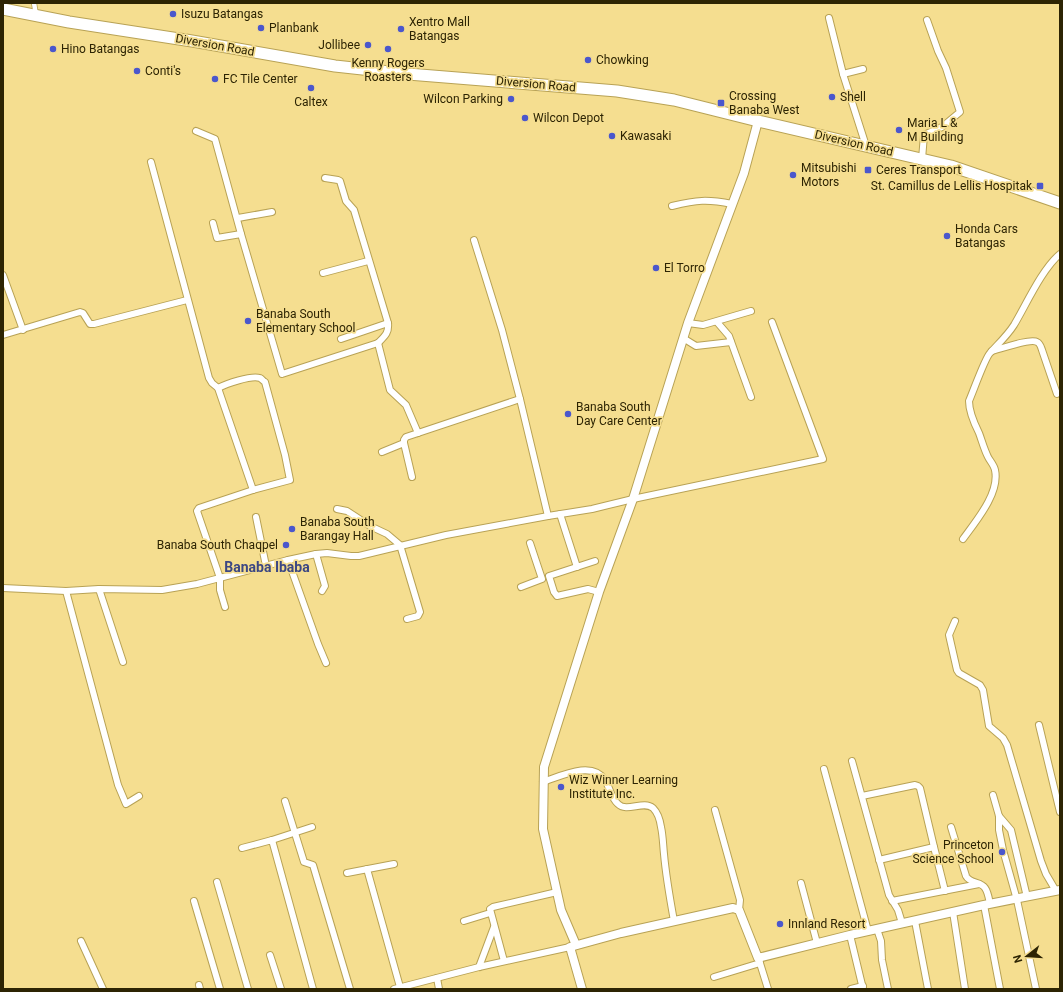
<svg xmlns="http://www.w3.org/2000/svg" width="1063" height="992" font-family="Roboto,sans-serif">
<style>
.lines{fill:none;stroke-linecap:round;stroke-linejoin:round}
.pedestrian-casing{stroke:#b8a255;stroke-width:6}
.minor-casing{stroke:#b8a255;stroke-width:8}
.tertiary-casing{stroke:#b8a255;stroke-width:10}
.trunk-casing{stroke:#b8a255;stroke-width:13}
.pedestrian{stroke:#fff;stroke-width:4.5}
.minor{stroke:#fff;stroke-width:6}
.tertiary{stroke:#fff;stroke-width:8}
.trunk{stroke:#fff;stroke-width:11}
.poi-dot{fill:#4b57cc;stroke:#f5de90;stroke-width:1.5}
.labels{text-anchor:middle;stroke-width:3.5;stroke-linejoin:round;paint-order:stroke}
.poi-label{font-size:12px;fill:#2d2403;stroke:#f5de90;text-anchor:start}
.street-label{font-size:12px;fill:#2d2403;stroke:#f5de90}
.quarter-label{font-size:14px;font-weight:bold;fill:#3c4783;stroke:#f5de90}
</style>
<rect width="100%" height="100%" fill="#f5de90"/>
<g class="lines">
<g class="pedestrian-casing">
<polyline id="pedestrian" points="34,3 36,15"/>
</g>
<g class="minor-casing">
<g id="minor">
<polyline points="829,18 843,74 866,146"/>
<polyline points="843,74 863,69"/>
<path d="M196,131L215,139L241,234L282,374L378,343C385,336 389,333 388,323L354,210L346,201L340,181L338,180L325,178"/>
<polyline points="922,159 924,135 942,127 960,112 946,68 938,51 927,20"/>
<polyline points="151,162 209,378 212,383 218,388 253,490"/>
<path d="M672,206C697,200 707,199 732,204"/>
<polyline points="238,218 272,212"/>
<polyline points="213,223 217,238 241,234"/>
<polyline points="474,240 502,330 520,399 548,516"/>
<polyline points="323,273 368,261"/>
<polyline points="3,275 23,330"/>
<polyline points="717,322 729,336 751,397"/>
<polyline points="688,323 703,325 751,311"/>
<polyline points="3,335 80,312 83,313 90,324 94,324 187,300"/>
<polyline points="683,338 696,346 731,342"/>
<polyline points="341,339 388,323"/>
<polyline points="378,343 390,390 406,405 418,433"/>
<path d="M992,351C1000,349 1031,338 1037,342C1040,343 1041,347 1042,350L1057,394"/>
<path d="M218,388C226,384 251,375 260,378C262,379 263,381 265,382L285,455L290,480L253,490L199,508L197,511L220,578V590L225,607"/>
<polyline points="382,452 404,443"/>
<polyline points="412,477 404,443 404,440 406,437 520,399"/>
<polyline points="337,509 347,511 370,526 387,534 400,545 420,612 418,616 407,619"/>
<polyline points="560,514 577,567"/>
<polyline points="256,517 266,566"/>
<path d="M963,539C976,521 1000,493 995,470C994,465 990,461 988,457C984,449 982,441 979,433C974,423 969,412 969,401C973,392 985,358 990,353C998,344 1007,336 1014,325C1026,305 1042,269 1060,254"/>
<polyline points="316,554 325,586 322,591"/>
<polyline points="288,560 318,644 326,663"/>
<polyline points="595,561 549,576 554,592 557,596 588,589 599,592"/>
<polyline points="521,587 542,579 530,543"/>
<polyline points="3,588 66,591 99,589 162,590 197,584 288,560 316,554 327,553 351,556 359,556 446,535 548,516 592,509 633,499 823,459 772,322"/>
<polyline points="99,589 123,662"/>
<polyline points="66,591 118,785 126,804 139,796"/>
<polyline points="955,621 949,635 957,670 959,673 980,685 983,690 989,726 1003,738 1007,745 1041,861 1046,874 1056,891"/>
<polyline points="1039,725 1060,812"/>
<polyline points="852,761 889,895 898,910 902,923"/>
<polyline points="824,769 868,931"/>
<path d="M543,782C561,776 592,760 605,780C610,788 611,798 618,804C627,813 643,800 653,808C658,813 660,820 661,827C663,836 663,845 664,854C666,877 670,899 674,921"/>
<polyline points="993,795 999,816 999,830 1003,850 1017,900 1036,989"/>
<polyline points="862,796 915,785 918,786 920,788 934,847 879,860"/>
<polyline points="285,801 304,862 313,865 350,989"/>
<polyline points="715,810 740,900 739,910"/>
<polyline points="999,816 1011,830 1027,897"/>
<path d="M951,827L966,876C970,884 981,881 985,888C988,892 989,899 990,904"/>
<polyline points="272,840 312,827"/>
<polyline points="934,847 945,891"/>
<polyline points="242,848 272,840 313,989"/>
<polyline points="367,869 400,987"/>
<polyline points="347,873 394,864"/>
<polyline points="217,882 248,989"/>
<polyline points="801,883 817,943"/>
<polyline points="194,901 220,989"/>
<polyline points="892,901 979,884"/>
<polyline points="984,905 1000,989"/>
<polyline points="953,912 965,989"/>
<polyline points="464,921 490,913"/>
<polyline points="915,921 928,989"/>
<polyline points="877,929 881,941 882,960 888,989"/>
<polyline points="850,935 863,989"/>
<polyline points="81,941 103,989"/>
<polyline points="270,955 281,989"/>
<polyline points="759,960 768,989"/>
<polyline points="504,961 490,909 493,907 557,892"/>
<polyline points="479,967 494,927"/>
<polyline points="714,977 760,963"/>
<polyline points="437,978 439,989"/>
<polyline points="199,985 200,989"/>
<polyline points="394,989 479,967 570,947"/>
<polyline points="851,989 863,986"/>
</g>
</g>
<g class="tertiary-casing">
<g id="tertiary">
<polyline points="576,945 561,910 543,829 544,767 599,592 633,499 688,323 744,173 758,121"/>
<polyline points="582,989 570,947 621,933 733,908 739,910 758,958 850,935 984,905 1060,890"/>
</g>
</g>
<g class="trunk-casing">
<polyline id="trunk" points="3,9 69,22 192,41 335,66 408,74 617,91 674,100 758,121 951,166 1060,203"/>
</g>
<use href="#pedestrian" class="pedestrian"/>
<use href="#minor" class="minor"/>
<use href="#tertiary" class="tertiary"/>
<use href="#trunk" class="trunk"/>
</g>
<g class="poi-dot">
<circle cx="173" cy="14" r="4"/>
<circle cx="261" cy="28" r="4"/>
<circle cx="401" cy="29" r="4"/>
<circle cx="368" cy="45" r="4"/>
<circle cx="53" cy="49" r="4"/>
<circle cx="388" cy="49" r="4"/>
<circle cx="588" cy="60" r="4"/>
<circle cx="137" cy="71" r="4"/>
<circle cx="215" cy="79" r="4"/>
<circle cx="311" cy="88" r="4"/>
<circle cx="832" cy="97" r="4"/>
<circle cx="511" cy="99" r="4"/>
<rect x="717" y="99" width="8" height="8" rx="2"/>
<circle cx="525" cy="118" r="4"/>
<circle cx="899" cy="130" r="4"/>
<circle cx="612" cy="136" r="4"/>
<rect x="864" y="166" width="8" height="8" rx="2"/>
<circle cx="793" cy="175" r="4"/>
<rect x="1036" y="182" width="8" height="8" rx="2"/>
<circle cx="947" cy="236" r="4"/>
<circle cx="656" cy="268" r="4"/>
<circle cx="248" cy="321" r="4"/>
<circle cx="568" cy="414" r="4"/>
<circle cx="292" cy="529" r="4"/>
<circle cx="286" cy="545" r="4"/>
<circle cx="561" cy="787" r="4"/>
<circle cx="1002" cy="852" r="4"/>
<circle cx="780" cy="924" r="4"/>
</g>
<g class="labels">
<g class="poi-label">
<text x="181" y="18">Isuzu Batangas</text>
<text x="409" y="26">Xentro Mall<tspan x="409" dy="14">Batangas</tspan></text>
<text x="269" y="32">Planbank</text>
<text x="360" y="49" text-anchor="end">Jollibee</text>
<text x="61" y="53">Hino Batangas</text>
<text x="596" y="64">Chowking</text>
<text x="388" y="67" text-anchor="middle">Kenny Rogers<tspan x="388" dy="14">Roasters</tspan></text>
<text x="145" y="75">Conti's</text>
<text x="223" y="83">FC Tile Center</text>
<text x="729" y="100">Crossing<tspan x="729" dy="14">Banaba West</tspan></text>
<text x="840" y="101">Shell</text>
<text x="503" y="103" text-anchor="end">Wilcon Parking</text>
<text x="311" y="106" text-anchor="middle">Caltex</text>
<text x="533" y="122">Wilcon Depot</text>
<text x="907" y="127">Maria L &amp;<tspan x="907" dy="14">M Building</tspan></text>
<text x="620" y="140">Kawasaki</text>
<text x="801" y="172">Mitsubishi<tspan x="801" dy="14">Motors</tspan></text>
<text x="876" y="174">Ceres Transport</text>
<text x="1032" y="190" text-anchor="end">St. Camillus de Lellis Hospitak</text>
<text x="955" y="233">Honda Cars<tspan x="955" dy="14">Batangas</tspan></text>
<text x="664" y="272">El Torro</text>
<text x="256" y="318">Banaba South<tspan x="256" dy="14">Elementary School</tspan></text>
<text x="576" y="411">Banaba South<tspan x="576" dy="14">Day Care Center</tspan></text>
<text x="300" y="526">Banaba South<tspan x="300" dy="14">Barangay Hall</tspan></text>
<text x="278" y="549" text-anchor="end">Banaba South Chaqpel</text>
<text x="569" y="784">Wiz Winner Learning<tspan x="569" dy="14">Institute Inc.</tspan></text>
<text x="994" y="849" text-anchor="end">Princeton<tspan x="994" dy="14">Science School</tspan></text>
<text x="788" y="928">Innland Resort</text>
</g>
<g class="street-label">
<text transform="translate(215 45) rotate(10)" y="4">Diversion Road</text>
<text transform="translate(536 84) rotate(5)" y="4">Diversion Road</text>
<text transform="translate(854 143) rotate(13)" y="4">Diversion Road</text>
</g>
<g class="quarter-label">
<text x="267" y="572">Banaba Ibaba</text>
</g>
</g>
<rect width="1063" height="992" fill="none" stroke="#2d2403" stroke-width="8"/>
<g transform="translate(1027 956) rotate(253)" stroke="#f5de90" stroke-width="3" paint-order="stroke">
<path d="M0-3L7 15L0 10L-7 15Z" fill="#2d2403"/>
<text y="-6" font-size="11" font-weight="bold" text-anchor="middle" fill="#2d2403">N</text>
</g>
</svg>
